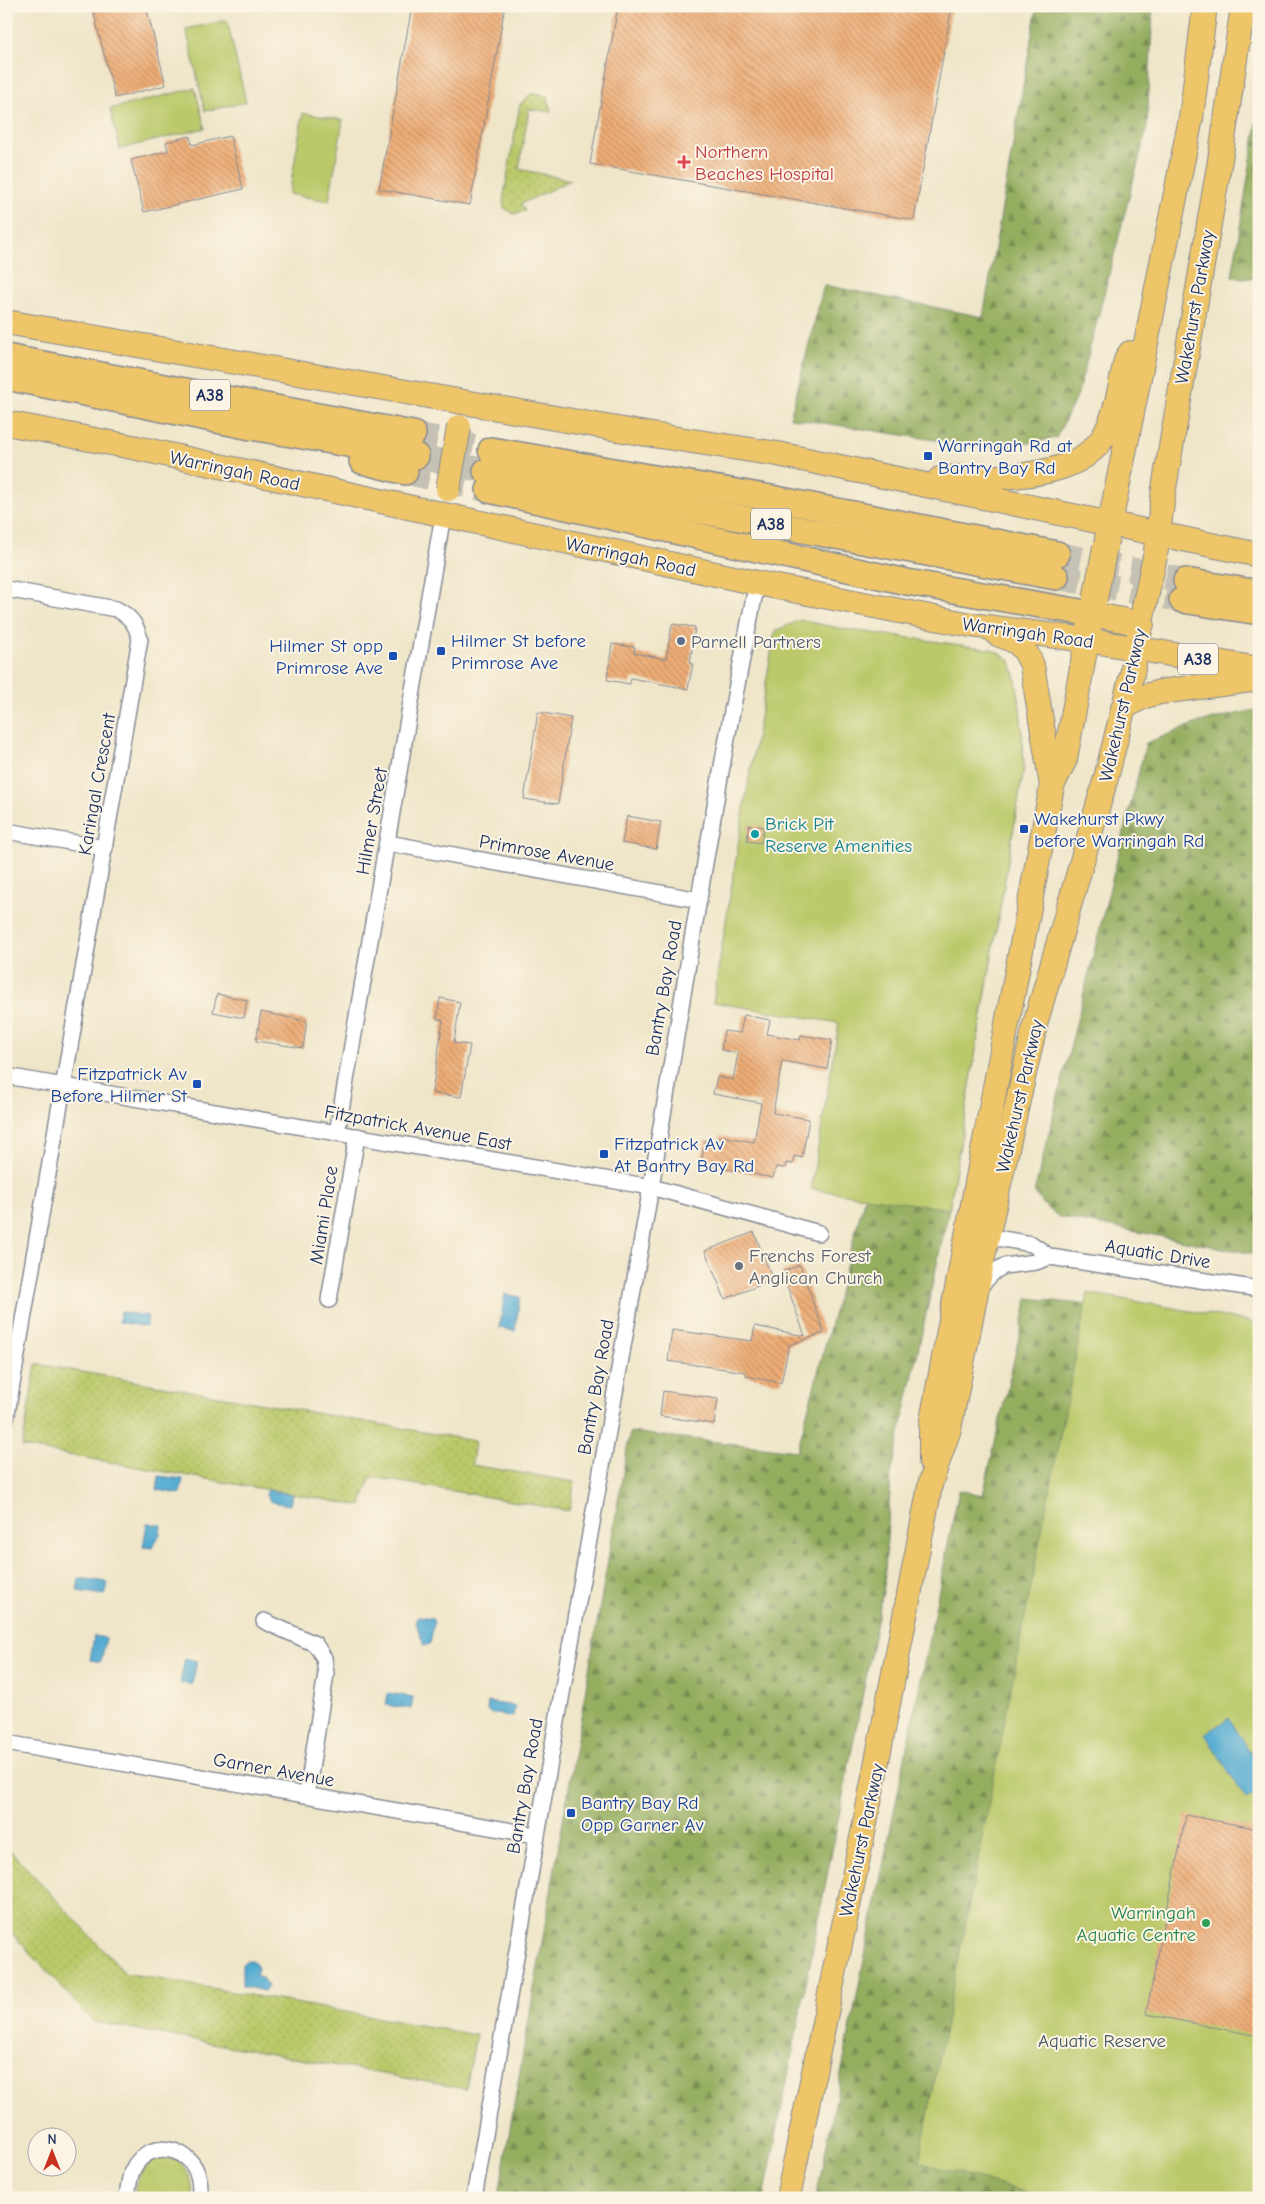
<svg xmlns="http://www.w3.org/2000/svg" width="1265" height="2204" font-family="'Comic Neue',sans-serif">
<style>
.grass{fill:url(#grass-dots);stroke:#6b7c64}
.forest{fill:url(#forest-firs);stroke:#586e5e}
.park{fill:#bbc96b;stroke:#6b7c64}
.water{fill:#55acd1;stroke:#386e98}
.building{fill:url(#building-back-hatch)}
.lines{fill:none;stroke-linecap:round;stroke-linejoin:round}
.trunk-tunnel{stroke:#c5c1b4;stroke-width:25;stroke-dasharray:25 12;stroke-linecap:butt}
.minor-casing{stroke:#858a94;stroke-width:18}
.primary-casing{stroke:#858a94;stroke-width:26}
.trunk-casing{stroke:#858a94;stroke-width:28}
.minor{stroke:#fff;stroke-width:15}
.primary{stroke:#eec569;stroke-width:24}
.trunk{stroke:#eec569;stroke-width:25}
.primary-bridge-casing{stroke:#858a94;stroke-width:26;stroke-linecap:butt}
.primary-bridge{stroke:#eec569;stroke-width:24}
.health-dot{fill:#e0444e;stroke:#fcf5e5;stroke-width:2}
.transit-dot{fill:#1a4fb4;stroke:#fcf5e5;stroke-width:2}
.service-dot{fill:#5c6f8a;stroke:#fcf5e5;stroke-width:2}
.culture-dot{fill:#0f9aa8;stroke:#fcf5e5;stroke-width:2}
.worship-dot{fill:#6b7280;stroke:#fcf5e5;stroke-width:2}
.leisure-dot{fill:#2e9e5b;stroke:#fcf5e5;stroke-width:2}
.labels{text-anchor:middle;stroke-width:4;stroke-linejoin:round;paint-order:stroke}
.shield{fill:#fcf5e5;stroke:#5e6a86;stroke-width:1}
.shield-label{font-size:18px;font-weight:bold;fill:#1b2f5e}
.health-label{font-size:19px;fill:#be3a42;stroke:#fcf5e5;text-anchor:start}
.street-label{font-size:19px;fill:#1b2f5e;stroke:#fcf5e5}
.transit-label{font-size:19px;fill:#164399;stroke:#fcf5e5;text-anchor:start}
.service-label{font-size:19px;fill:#4e5e75;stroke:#fcf5e5;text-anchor:start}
.culture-label{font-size:19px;fill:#0d838f;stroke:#fcf5e5;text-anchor:start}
.worship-label{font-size:19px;fill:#5b616d;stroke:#fcf5e5;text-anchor:start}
.leisure-label{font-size:19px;fill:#27864d;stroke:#fcf5e5;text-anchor:end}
.park-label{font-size:19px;fill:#435661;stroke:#fcf5e5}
</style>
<defs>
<pattern id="grass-dots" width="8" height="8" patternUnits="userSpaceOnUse" patternTransform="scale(1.25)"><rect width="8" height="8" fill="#bbc96b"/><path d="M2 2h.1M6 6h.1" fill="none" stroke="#a0ad5f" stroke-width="1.8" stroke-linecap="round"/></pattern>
<pattern id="forest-firs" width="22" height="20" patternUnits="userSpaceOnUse" patternTransform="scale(1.25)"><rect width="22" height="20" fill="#94ad5f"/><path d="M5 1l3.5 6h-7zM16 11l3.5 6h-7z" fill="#788d52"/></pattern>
<pattern id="building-back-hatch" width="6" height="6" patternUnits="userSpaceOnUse" patternTransform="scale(1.25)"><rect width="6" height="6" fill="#eead76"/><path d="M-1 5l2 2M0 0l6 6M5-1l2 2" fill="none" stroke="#c08d64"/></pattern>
</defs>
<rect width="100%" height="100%" fill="#fcf5e5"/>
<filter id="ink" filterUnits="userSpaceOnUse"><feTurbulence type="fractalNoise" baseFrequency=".02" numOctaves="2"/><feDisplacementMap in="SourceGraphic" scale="10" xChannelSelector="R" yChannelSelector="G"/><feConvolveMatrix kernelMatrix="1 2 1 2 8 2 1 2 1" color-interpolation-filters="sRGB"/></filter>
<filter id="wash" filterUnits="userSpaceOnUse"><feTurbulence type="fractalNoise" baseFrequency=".0096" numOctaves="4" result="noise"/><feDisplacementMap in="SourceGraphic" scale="20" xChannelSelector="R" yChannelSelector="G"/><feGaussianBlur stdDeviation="1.12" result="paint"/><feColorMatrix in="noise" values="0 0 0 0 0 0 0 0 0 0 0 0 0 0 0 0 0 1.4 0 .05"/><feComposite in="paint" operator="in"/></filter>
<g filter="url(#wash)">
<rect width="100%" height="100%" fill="#efe6c9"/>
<g class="grass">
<polygon points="538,93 548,97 551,112 529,109 519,169 571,180 521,204 525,211 513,214 504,208 503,200 520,104 531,94"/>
<polygon points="36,1364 475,1441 472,1465 575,1482 569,1511 371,1477 361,1506 22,1447"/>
<polygon points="6,1846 125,1973 476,2035 466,2089 94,2022 6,1927"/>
</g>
<g class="forest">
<polygon points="1037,6 1153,7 1147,128 1078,394 1056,438 995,449 790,418 824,285 983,317"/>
<polygon points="1259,109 1259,279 1232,277"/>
<path d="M991,649C996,652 1004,655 1008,659C1020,670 1023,748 1024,767L949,1209L891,1475L884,1586L764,2198H498L630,1432L797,1451L906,1042Z"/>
<polygon points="1259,709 1259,1255 1059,1217 1045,1206 1034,1193 1146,743 1200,722"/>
<polygon points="1028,1298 1259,1324 1259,2198 816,2198 959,1490 983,1495"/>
</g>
<g class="park">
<polygon points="227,20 246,102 205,111 186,29"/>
<polygon points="195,88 205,128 120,149 110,109"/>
<polygon points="303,113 343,120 329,201 289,194"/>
<path d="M800,620L843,629L991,649C996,652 1004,655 1008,659C1020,670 1023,748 1024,767L949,1209L811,1189L839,1023L713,1002L743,814L775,631Z"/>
<polygon points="1088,1293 1259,1323 1259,2198 1046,2198 919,2162"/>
<path d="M160,2157C166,2158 175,2159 179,2162C189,2170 194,2185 192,2198H133C137,2175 140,2168 160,2157Z"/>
</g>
<g class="water">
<polygon points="505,1294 520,1297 515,1331 499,1328"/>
<polygon points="120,1312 148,1316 146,1327 119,1322"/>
<polygon points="159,1476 183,1479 180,1494 157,1490"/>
<polygon points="267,1490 292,1494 290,1505 271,1502 266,1495"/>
<polygon points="147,1523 161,1525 160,1534 152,1548 143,1547"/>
<polygon points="79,1578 107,1582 105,1595 77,1591"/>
<polygon points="418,1616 432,1618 434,1623 430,1644 424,1646 416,1623"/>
<polygon points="94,1636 106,1638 101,1662 90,1660"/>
<polygon points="185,1658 197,1661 192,1685 180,1683"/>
<polygon points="388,1693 413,1697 411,1709 386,1705"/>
<polygon points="488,1702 515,1706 513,1716 507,1717 499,1713 491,1714 487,1710"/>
<polygon points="1229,1718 1259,1766 1259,1791 1246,1799 1205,1734"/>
<polygon points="246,1961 254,1961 257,1966 256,1975 262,1978 268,1986 264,1991 242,1986 242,1964"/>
</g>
<g id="blocks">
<g class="building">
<polygon points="92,6 146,6 166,85 115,98"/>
<polygon points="412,6 505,6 470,205 379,189"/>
<polygon points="618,6 952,6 914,220 590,164"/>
<polygon points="190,136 192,145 230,136 243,189 144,212 131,160 168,151 166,142"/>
<polygon points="672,624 695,627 690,664 693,664 688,689 631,678 630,684 607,680 612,644 635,647 634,653 666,659"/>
<polygon points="538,712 571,718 558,804 524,799"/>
<polygon points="627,816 661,822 656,849 622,843"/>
<polygon points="749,825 764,827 761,843 747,841"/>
<polygon points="217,994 247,1000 244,1018 213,1012"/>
<polygon points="440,998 460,1002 454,1043 470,1045 461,1097 432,1093 443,1020 437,1019"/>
<polygon points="261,1012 307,1021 303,1048 256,1041"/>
<polygon points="744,1015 770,1020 767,1034 800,1040 801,1035 832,1040 827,1069 782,1061 773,1113 809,1119 802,1158 794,1156 793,1164 786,1163 785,1168 776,1167 773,1178 701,1164 705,1140 719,1142 720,1136 754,1142 761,1103 713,1094 717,1077 733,1080 738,1053 721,1050 724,1031 740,1033"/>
<polygon points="754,1232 773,1280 725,1299 705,1251"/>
<polygon points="800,1265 824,1333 789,1345 781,1383 746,1376 746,1372 668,1361 672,1330 752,1341 755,1326 805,1336 782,1272"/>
<polygon points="663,1391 718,1399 714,1424 660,1416"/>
<polygon points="1186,1815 1259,1829 1259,2036 1146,2014"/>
</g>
</g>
</g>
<g filter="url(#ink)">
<use href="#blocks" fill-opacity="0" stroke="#858a94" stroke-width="1"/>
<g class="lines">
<g class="trunk-tunnel">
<polyline points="413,434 491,450"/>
<polyline points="416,456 486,471"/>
<polyline points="405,472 489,490"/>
<polyline points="1057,554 1186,581"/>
<polyline points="1056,577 1182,600"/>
</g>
<g class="minor-casing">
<g id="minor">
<path d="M6,589L116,609C130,616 136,624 140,639L6,1419"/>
<polyline points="6,831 105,848"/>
<polyline points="388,843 699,900"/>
<polyline points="6,1076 651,1187 819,1233"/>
<polyline points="337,1133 443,515"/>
<polyline points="979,1235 1032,1244 1050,1257 1259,1289"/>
<polyline points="978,1288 995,1271 1004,1266 1036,1262 1050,1257"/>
<polyline points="329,1300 357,1136"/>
<polyline points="264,1621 315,1644 324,1658 326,1674 307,1794"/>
<polyline points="6,1743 535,1835"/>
<path d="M127,2198C128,2189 129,2179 132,2171C150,2131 208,2150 199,2198"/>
<path d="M474,2198C529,1870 590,1544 646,1216C682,1005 714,793 757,583"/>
</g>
</g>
<g class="primary-casing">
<g id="primary">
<polyline points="6,322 646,434 778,454 1259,555"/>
<polyline points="6,423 137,448 757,583 971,625 1087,640 1259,669"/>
<path d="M940,479C958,475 979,478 998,477C1038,475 1092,469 1109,426C1118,406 1121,381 1126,360L1130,353"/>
<polyline points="1107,538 1191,118 1205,6"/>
<polyline points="1156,550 1164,488 1220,160 1243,6"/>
<polyline points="1092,614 1142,624"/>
<path d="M997,634C1018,641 1023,644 1032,665L1052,786"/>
<polyline points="1123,708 1142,697 1160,692 1259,679"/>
<polyline points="931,1461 931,1426 1052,786 1065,759 1090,624"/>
<polyline points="788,2198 865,1823 931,1481 949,1429 987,1237 1036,1021 1106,778 1132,674 1144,607"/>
</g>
</g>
<g class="trunk-casing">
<g id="trunk">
<polyline points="6,357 413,434"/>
<polyline points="6,377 251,427 416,456"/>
<polyline points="491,450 771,498 1057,554"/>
<polyline points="362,461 405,472"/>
<polyline points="486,471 1056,577"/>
<polyline points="489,490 907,582 1092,614"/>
<polyline points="1186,581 1259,593"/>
<polyline points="1182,600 1259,612"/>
</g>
</g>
<use href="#minor" class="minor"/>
<use href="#primary" class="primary"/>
<use href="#trunk" class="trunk"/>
<g class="primary-bridge-casing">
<g id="primary-bridge">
<polyline points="448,489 459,427"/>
<polyline points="1095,599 1105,547"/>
<polyline points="1144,607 1155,556"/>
</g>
</g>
<use href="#primary-bridge" class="primary-bridge"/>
</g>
</g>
<path class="health-dot" d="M681.5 154.5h5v5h5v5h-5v5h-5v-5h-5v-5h5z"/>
<g class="transit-dot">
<rect x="923" y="451" width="10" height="10" rx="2.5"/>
<rect x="436" y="646" width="10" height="10" rx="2.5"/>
<rect x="388" y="651" width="10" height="10" rx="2.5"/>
<rect x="1019" y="824" width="10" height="10" rx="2.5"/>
<rect x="192" y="1079" width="10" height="10" rx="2.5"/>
<rect x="599" y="1149" width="10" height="10" rx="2.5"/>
<rect x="566" y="1808" width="10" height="10" rx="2.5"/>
</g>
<circle class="service-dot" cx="681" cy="641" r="5"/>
<circle class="culture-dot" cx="755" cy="834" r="5"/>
<circle class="worship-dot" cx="739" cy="1266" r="5"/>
<circle class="leisure-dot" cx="1206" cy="1923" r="5"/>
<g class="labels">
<g class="shield">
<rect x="190" y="379.5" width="40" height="31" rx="4"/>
<rect x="751" y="508.5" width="40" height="31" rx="4"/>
<rect x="1178" y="643.5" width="40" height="31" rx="4"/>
</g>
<g class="shield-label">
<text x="210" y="401">A38</text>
<text x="771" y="530">A38</text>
<text x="1198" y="665">A38</text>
</g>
<g class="health-label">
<text x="695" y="158">Northern<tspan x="695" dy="22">Beaches Hospital</tspan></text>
</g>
<g class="street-label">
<text transform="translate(1194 307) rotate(-80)" y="7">Wakehurst Parkway</text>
<text transform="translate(235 470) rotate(12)" y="7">Warringah Road</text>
<text transform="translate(631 556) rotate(12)" y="7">Warringah Road</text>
<text transform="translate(1028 632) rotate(8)" y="7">Warringah Road</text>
<text transform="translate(1122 705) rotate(-77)" y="7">Wakehurst Parkway</text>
<text transform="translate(96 784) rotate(-80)" y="7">Karingal Crescent</text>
<text transform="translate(371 821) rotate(-80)" y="7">Hilmer Street</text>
<text transform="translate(547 852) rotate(10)" y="7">Primrose Avenue</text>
<text transform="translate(663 988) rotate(-80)" y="7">Bantry Bay Road</text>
<text transform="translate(1019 1096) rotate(-77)" y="7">Wakehurst Parkway</text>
<text transform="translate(418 1127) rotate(10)" y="7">Fitzpatrick Avenue East</text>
<text transform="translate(323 1215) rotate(-81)" y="7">Miami Place</text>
<text transform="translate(1158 1253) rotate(9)" y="7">Aquatic Drive</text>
<text transform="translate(595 1387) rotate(-80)" y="7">Bantry Bay Road</text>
<text transform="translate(274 1769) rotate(10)" y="7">Garner Avenue</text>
<text transform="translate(524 1786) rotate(-80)" y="7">Bantry Bay Road</text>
<text transform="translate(861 1840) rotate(-78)" y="7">Wakehurst Parkway</text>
</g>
<g class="transit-label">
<text x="938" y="452">Warringah Rd at<tspan x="938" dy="22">Bantry Bay Rd</tspan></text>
<text x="451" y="647">Hilmer St before<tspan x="451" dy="22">Primrose Ave</tspan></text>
<text x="383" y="652" text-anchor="end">Hilmer St opp<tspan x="383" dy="22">Primrose Ave</tspan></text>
<text x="1034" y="825">Wakehurst Pkwy<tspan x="1034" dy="22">before Warringah Rd</tspan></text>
<text x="187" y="1080" text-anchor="end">Fitzpatrick Av<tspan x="187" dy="22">Before Hilmer St</tspan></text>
<text x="614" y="1150">Fitzpatrick Av<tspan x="614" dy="22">At Bantry Bay Rd</tspan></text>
<text x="581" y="1809">Bantry Bay Rd<tspan x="581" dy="22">Opp Garner Av</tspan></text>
</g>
<g class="service-label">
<text x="691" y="648">Parnell Partners</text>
</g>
<g class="culture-label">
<text x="765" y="830">Brick Pit<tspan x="765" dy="22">Reserve Amenities</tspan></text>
</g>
<g class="worship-label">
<text x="749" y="1262">Frenchs Forest<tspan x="749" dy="22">Anglican Church</tspan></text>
</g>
<g class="leisure-label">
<text x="1196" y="1919">Warringah<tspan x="1196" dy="22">Aquatic Centre</tspan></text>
</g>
<g class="park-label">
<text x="1102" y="2047">Aquatic Reserve</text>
</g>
</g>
<rect width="1265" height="2204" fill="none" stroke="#fcf5e5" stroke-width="25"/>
<g transform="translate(52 2152)"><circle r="24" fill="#fcf5e5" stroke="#a2a6af"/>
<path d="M0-4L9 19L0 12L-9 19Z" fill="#c8321e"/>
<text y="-8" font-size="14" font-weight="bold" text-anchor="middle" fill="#1b2f5e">N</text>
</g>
</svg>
